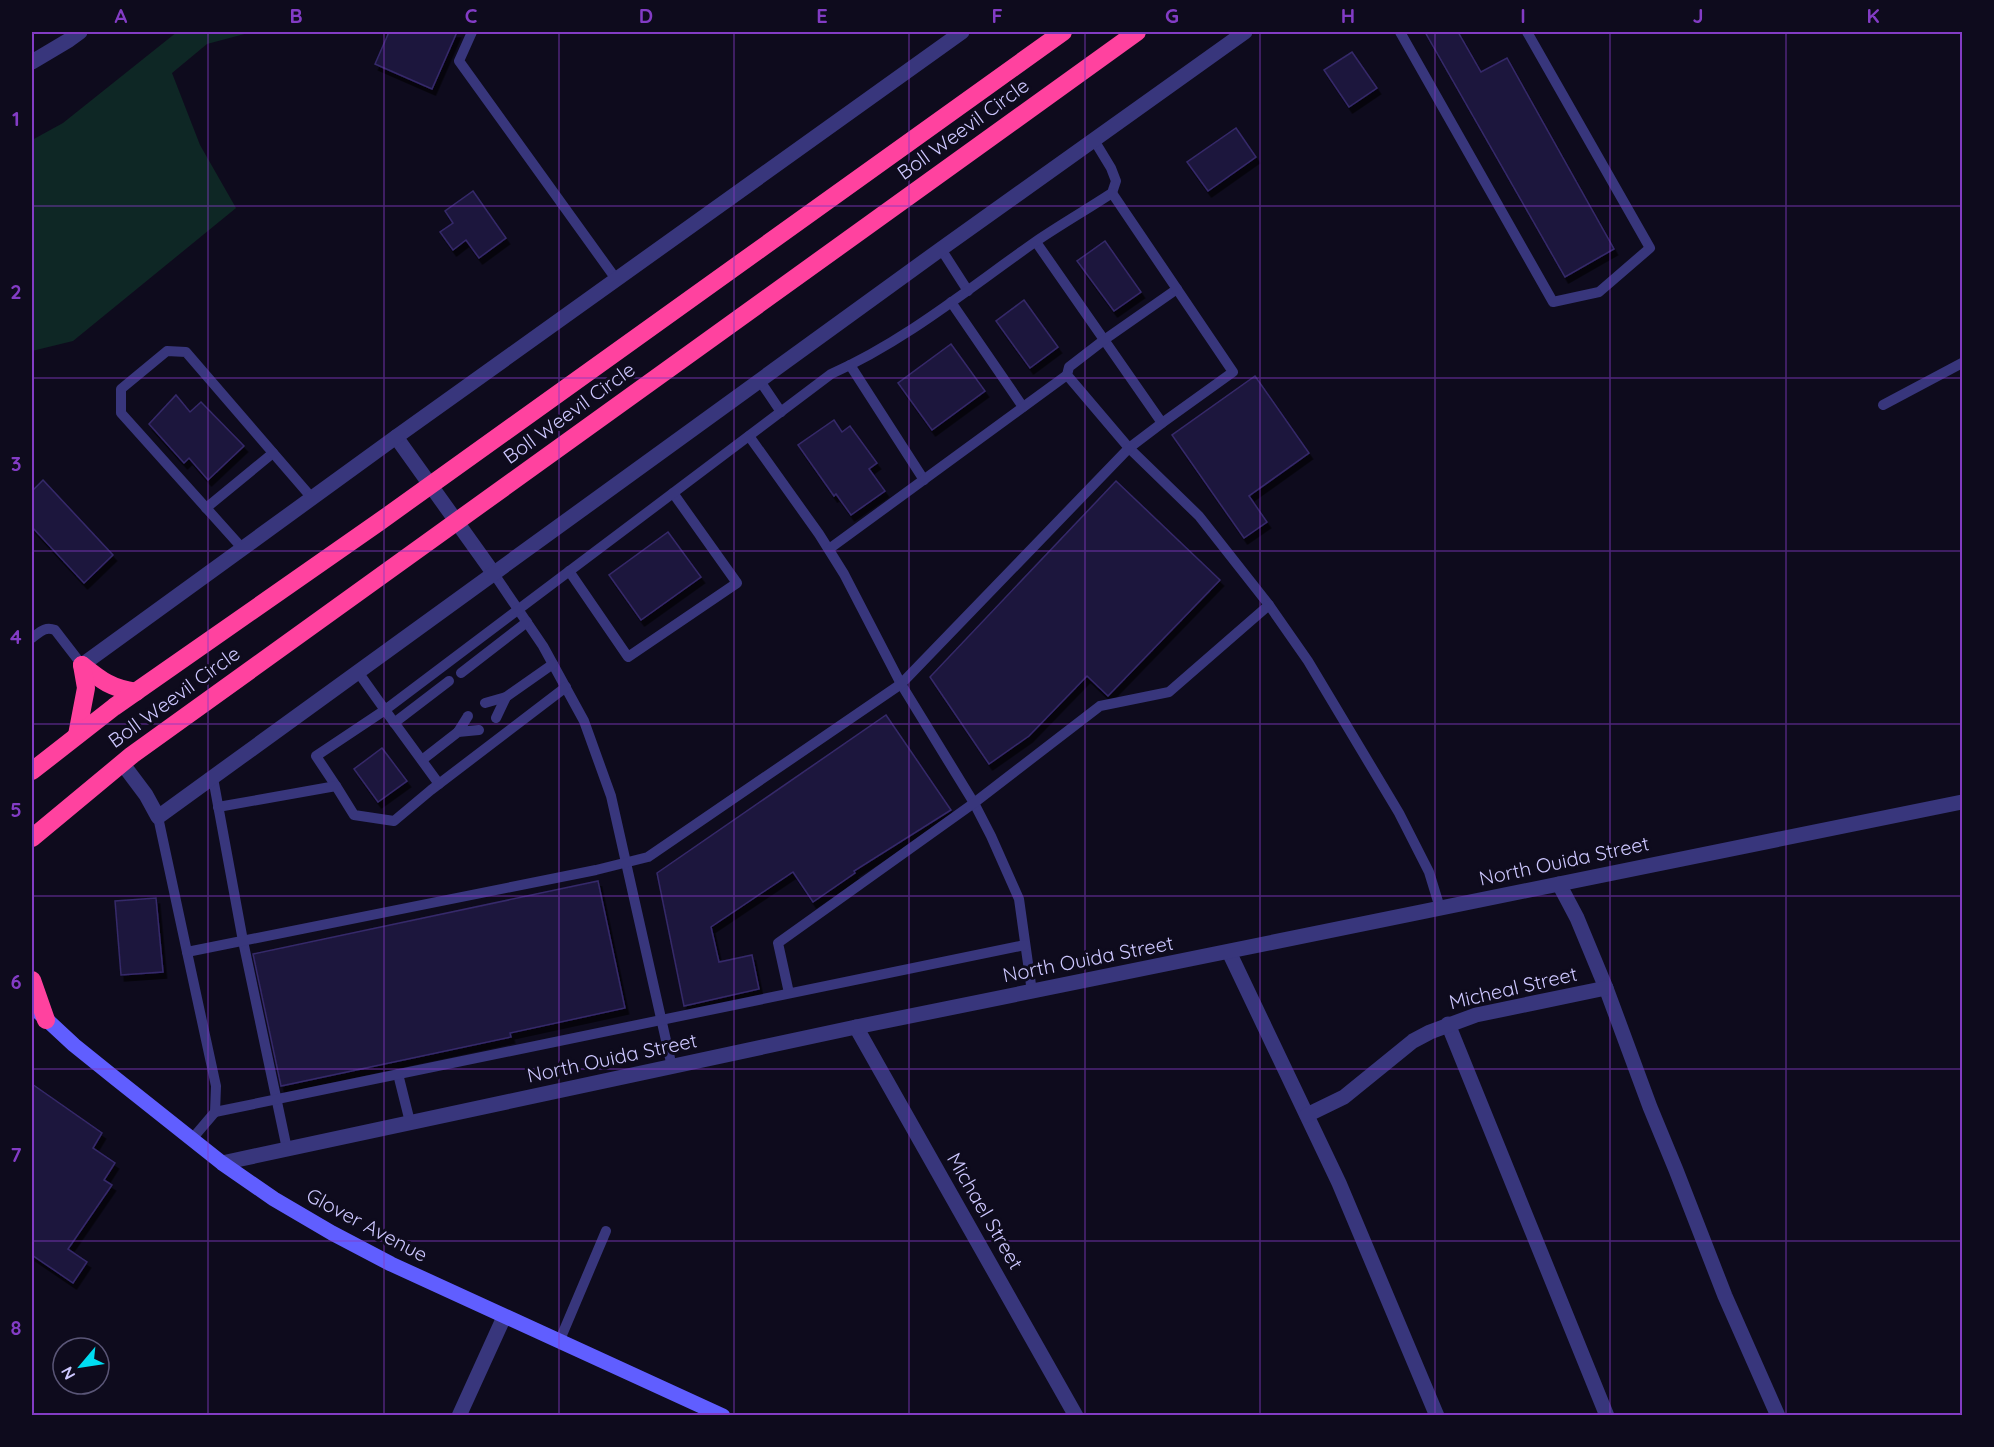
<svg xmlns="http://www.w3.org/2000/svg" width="1994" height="1447" font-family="Quicksand,sans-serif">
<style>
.green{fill:#0e2725}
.building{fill:#1f173e;stroke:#35296a;stroke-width:1.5;filter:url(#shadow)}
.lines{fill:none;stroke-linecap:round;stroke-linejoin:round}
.lane{stroke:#38367c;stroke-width:10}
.street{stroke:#38367c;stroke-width:15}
.secondary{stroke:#605eff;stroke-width:15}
.highway{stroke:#ff429f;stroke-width:18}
.grid{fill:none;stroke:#833cc5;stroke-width:1.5;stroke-opacity:0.55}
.labels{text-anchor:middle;stroke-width:6;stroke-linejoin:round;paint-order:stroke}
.street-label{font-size:20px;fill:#cdc7ff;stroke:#0e0b1d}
.neatline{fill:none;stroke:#833cc5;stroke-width:2}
.grid-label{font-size:20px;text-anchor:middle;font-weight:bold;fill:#833cc5}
</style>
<defs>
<filter id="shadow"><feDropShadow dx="3.5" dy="6" stdDeviation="0" flood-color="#0009"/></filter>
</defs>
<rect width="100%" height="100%" fill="#0e0b1d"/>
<polygon class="green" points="177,32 252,32 207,44 172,73 200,145 236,208 73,341 32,351 32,140 63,123"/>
<g class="building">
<polygon points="389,32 457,32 432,89 375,64"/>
<polygon points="1425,32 1458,32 1481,72 1507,58 1614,249 1565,277"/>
<polygon points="1352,52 1377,88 1349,107 1324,70"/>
<polygon points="1236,128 1256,157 1208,191 1187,162"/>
<polygon points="473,191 506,238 479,258 466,240 453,250 440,232 453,223 445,211"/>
<polygon points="1105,241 1141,292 1114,311 1077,261"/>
<polygon points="1024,300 1058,347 1030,368 996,321"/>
<polygon points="951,344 985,391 932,430 898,383"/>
<polygon points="1255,376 1309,453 1249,496 1267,522 1244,538 1172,435"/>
<polygon points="176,395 190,412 201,402 244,446 208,480 189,458 184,463 149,424"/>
<polygon points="834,420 842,432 850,426 877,463 869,469 885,491 851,515 836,494 834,496 798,445"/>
<polygon points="43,480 113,555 84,583 32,527 32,491"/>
<polygon points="1116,481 1220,580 1108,696 1087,676 1029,736 989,764 930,677"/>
<polygon points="668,532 701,577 641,620 609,575"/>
<polygon points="886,715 951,810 854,871 855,873 813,902 793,872 711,927 719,962 752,955 759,989 684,1006 657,873"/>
<polygon points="382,748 407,781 378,802 354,769"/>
<polygon points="598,881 625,1008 510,1033 511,1037 281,1086 253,954"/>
<polygon points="156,898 163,972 121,975 115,901"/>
<polygon points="32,1084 102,1133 93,1148 115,1163 104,1180 112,1185 68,1249 87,1262 73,1283 32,1255"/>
</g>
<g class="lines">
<g class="lane">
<polyline points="472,32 459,61 616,279"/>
<polyline points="1400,32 1553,302 1599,292 1650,248 1527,32"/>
<polyline points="1036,242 1162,423"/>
<polyline points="941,249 968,291"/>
<polyline points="1177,289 1104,340 1069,367 1067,375 1129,448 1199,516 1269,605 1308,661 1399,813 1429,872 1440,908"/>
<polyline points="951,302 1023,407"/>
<polyline points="850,365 924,480"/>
<polyline points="760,381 781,412"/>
<polyline points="1883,405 1962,363"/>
<polyline points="749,436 819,534 844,574 901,684 974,803 991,836 1019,899 1032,992"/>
<polyline points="206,508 273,453"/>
<polyline points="243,549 121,413 121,389 167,351 186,352 312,498"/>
<polyline points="829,549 1067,375"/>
<polyline points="569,571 628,657 737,583 673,493"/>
<polyline points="494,574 543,646 584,721 611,796 672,1067"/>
<path d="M32,638C40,632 45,626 55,630L82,665"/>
<path d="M358,672L385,710L831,374C905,341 968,289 1035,242C1060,225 1086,210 1112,193L1116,181L1111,168L1094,140"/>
<polyline points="461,673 527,622"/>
<polyline points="485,703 506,697"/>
<polyline points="496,718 506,697 553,664"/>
<polyline points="394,723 449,681"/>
<polyline points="458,732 468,716"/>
<polyline points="422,760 458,732 479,730"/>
<polyline points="213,778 243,941 287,1149"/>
<polyline points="336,786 316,756 385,710 439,784"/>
<polyline points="218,807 336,786 354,815 394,821 431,790 566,687"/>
<polyline points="158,817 187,952"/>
<polyline points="789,993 778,943 974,803 1100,706 1169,692 1269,605"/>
<polyline points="398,1074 410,1122"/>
<polyline points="215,1112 1025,945"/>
<polyline points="192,1139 215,1112 216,1086 187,952 596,870 648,857 901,684 1129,448 1162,423 1233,372 1112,193"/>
<polyline points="559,1342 606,1231"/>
</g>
<g class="street">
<polyline points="32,62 69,40 80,32"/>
<polyline points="396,437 494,574"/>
<polyline points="82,665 396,437 962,32"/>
<polyline points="122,763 146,795 158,817 941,249 1245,32"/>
<polyline points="1559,884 1577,918 1606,988 1650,1107 1676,1170 1725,1296 1778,1416"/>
<polyline points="1229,952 1339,1183 1437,1416"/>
<polyline points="1448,1024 1607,1416"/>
<polyline points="856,1027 1076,1416"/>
<polyline points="1307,1115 1344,1097 1413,1041 1430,1032 1476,1015 1606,988"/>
<polyline points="222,1163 856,1027 1962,802"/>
<polyline points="459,1416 504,1317"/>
</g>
<polyline class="secondary" points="32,1006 74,1045 115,1078 222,1163 274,1199 332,1233 391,1264 723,1416"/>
<g class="highway">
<path d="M82,665C102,681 111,688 136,692"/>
<polyline points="77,735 86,688 82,665"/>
<polyline points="32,771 114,707 379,522 1063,32"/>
<polyline points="32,838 132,755 1137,32"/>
<polyline points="32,980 46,1020"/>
</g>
</g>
<path class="grid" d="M208,32V1416M384,32V1416M559,32V1416M734,32V1416M909,32V1416M1085,32V1416M1260,32V1416M1435,32V1416M1610,32V1416M1786,32V1416M32,206H1962M32,378H1962M32,551H1962M32,724H1962M32,896H1962M32,1069H1962M32,1241H1962"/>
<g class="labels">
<g class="street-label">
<text transform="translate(963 129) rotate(-36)" y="7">Boll Weevil Circle</text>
<text transform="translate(569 413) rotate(-36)" y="7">Boll Weevil Circle</text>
<text transform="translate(174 697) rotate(-36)" y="7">Boll Weevil Circle</text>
<text transform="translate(1564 861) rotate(-12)" y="7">North Ouida Street</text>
<text transform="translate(1088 959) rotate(-11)" y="7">North Ouida Street</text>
<text transform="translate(1513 988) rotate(-13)" y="7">Micheal Street</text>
<text transform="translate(612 1058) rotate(-12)" y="7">North Ouida Street</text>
<text transform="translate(985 1211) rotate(60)" y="7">Michael Street</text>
<text transform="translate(367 1225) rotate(28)" y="7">Glover Avenue</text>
</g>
</g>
<rect width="1994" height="1447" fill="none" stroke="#0e0b1d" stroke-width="66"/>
<g transform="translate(81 1366) rotate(241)"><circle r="28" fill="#0e0b1d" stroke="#5a5677" stroke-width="1.5"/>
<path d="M0-4.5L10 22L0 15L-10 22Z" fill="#00ddf2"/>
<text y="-9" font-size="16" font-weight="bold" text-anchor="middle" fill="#cdc7ff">N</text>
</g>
<rect x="33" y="33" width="1928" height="1381" class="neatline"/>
<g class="grid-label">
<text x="121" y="23">A</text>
<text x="296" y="23">B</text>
<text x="471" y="23">C</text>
<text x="646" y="23">D</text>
<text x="822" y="23">E</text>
<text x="997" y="23">F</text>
<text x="1172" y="23">G</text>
<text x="1348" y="23">H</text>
<text x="1523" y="23">I</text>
<text x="1698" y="23">J</text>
<text x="1873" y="23">K</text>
<text x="16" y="126">1</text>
<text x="16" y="299">2</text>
<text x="16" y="471">3</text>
<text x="16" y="644">4</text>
<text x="16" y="817">5</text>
<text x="16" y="989">6</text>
<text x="16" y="1162">7</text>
<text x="16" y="1335">8</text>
</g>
</svg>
